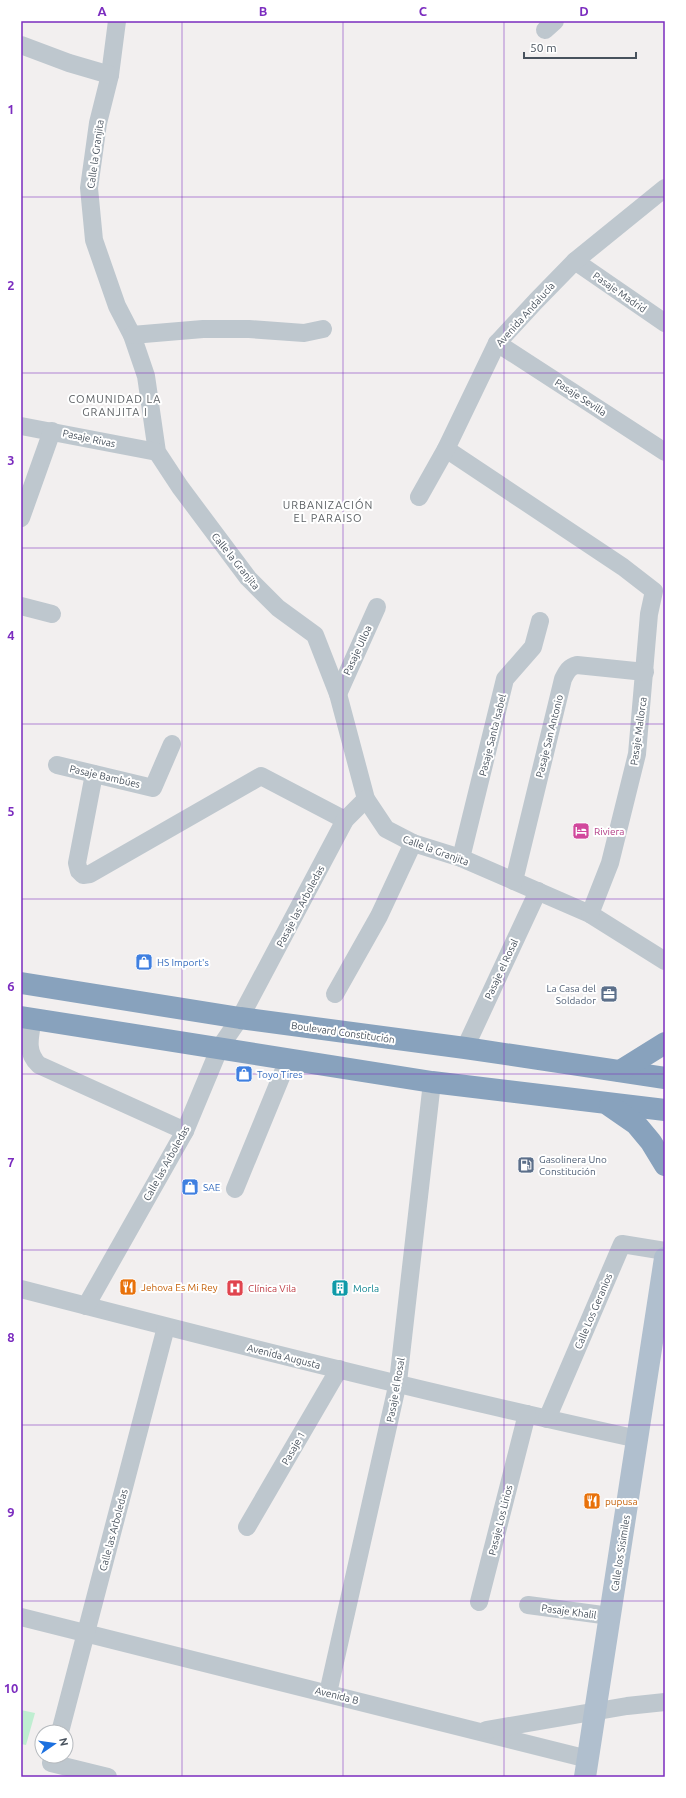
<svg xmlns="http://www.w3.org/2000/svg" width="686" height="1798" font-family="Ubuntu,sans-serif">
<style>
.green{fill:#bfeed1}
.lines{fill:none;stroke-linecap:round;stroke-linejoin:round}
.minor{stroke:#bec7ce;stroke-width:18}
.major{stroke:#b0bfce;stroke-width:22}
.highway{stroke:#88a2bd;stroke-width:22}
.grid{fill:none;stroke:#7b2cbf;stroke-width:1;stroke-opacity:0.55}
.labels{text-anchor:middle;stroke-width:4;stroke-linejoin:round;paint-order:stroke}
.street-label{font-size:10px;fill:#48525d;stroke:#fff}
.hotel-label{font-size:10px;fill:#b23c85;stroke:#fff;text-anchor:start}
.shop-label{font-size:10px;fill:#366cbe;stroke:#fff;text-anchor:start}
.service-label{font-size:10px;fill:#4e5e75;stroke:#fff;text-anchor:end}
.food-label{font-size:10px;fill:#c56008;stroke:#fff;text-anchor:start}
.health-label{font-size:10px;fill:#be3a42;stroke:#fff;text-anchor:start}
.culture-label{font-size:10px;fill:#0d838f;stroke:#fff;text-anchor:start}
.neighbourhood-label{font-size:11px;letter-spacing:1px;fill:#5c6064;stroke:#fff}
.neatline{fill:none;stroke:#7b2cbf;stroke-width:1.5}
.grid-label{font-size:13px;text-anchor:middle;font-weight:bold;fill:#7b2cbf}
</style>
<rect width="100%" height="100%" fill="#f2efef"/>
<polygon class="green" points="21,1710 35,1713 26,1745 21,1744"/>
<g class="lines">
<g class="minor">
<polyline points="117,21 110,75 98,123 89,188 94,240 117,306 132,335 146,376 157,452 180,487 248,578 278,608 315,635 338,694 366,799 386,829 413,843 461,858 590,914 665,961"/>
<polyline points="545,30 555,21"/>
<polyline points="21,45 69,63 110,75"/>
<polyline points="575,261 665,323"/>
<polyline points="132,335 203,329 249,329 304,333 323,329"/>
<polyline points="497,343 665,452"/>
<polyline points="21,426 157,452"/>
<polyline points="446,449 623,567 654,591 649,614 637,754 610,863 590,914"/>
<polyline points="419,497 446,449 497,343 536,301 575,261 665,188"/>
<polyline points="21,518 52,431"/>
<polyline points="21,606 52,614"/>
<polyline points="338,694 377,607"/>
<polyline points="57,765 153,788 172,744"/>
<polyline points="94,774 77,863 79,871 83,875 90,874 261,776 345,820"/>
<polyline points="461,858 505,679 533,647 540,621"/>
<path d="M514,881L563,679C567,671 569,667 577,665L645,672"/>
<polyline points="335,994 379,916 413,843"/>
<path d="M33,1019C30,1036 25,1052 39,1065L185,1131"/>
<polyline points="465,1048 538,891"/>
<polyline points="235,1189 288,1060"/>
<path d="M21,1289C226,1342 431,1394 638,1439"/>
<polyline points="86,1306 185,1131 220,1047 240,1018 345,820 366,799"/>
<polyline points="547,1419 622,1244 665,1251"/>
<polyline points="247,1527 339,1369"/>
<polyline points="479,1602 527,1414"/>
<polyline points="528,1605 610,1616"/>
<polyline points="21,1617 588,1759"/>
<polyline points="328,1693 398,1382 432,1082"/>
<polyline points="486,1730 627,1706 665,1702"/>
<polyline points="60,1732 166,1327"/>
<polyline points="51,1763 108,1777"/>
</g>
<polyline class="major" points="585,1777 665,1258"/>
<g class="highway">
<polyline points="21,983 240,1018 465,1048 665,1078"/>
<polyline points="21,1017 432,1082 665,1110"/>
<polyline points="620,1071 665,1043"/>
<polyline points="610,1106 636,1124 651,1142 665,1165"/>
</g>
</g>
<path class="grid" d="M182,21V1777M343,21V1777M504,21V1777M21,197H665M21,373H665M21,548H665M21,724H665M21,899H665M21,1074H665M21,1250H665M21,1425H665M21,1601H665"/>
<defs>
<g id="hotel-square" transform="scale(0.9)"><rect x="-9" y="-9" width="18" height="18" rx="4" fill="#d1479c" stroke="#fff"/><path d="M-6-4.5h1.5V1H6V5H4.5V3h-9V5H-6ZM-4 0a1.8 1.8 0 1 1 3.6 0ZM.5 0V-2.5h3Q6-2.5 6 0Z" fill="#fff"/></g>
<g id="shop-square" transform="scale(0.9)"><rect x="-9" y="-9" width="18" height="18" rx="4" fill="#3f7fe0" stroke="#fff"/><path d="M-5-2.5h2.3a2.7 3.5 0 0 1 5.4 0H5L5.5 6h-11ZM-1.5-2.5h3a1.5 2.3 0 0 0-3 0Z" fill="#fff"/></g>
<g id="office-square" transform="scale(0.9)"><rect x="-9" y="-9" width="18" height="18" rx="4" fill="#5c6f8a" stroke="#fff"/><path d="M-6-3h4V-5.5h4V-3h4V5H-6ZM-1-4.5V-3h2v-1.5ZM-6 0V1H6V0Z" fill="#fff"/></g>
<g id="fuel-square" transform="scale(0.9)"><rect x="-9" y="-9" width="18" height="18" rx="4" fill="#5c6f8a" stroke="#fff"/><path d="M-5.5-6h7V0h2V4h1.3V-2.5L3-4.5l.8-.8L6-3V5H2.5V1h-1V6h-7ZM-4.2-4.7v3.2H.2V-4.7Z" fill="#fff"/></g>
<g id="restaurant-square" transform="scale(0.9)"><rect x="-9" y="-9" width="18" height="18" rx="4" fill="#e8710a" stroke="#fff"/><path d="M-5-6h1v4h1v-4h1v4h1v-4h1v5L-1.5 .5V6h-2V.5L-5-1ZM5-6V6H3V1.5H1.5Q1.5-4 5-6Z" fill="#fff"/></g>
<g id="hospital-square" transform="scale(0.9)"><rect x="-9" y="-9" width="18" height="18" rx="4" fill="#e0444e" stroke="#fff"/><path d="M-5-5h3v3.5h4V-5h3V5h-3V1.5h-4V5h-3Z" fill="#fff"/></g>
<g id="building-square" transform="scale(0.9)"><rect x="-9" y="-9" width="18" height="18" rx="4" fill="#0f9aa8" stroke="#fff"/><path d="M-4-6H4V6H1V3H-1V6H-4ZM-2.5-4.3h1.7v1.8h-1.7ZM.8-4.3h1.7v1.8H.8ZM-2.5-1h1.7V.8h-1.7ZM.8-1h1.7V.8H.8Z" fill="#fff"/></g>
</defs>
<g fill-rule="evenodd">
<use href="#hotel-square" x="581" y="831"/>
<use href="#shop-square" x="144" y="962"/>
<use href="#office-square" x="609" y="994"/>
<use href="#shop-square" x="244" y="1074"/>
<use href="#fuel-square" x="526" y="1165"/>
<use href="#shop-square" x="190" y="1187"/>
<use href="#restaurant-square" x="128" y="1287"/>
<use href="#hospital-square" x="235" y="1288"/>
<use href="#building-square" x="340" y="1288"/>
<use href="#restaurant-square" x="592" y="1501"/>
</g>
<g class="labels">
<g class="street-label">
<text transform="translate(95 154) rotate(-82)" y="4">Calle la Granjita</text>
<text transform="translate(620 292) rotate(35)" y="4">Pasaje Madrid</text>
<text transform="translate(525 314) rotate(-48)" y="4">Avenida Andalucía</text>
<text transform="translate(581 397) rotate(33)" y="4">Pasaje Sevilla</text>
<text transform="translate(89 438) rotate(12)" y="4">Pasaje Rivas</text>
<text transform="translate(236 561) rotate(51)" y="4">Calle la Granjita</text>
<text transform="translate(357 650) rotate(-65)" y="4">Pasaje Ulloa</text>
<text transform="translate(638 731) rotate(-82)" y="4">Pasaje Mallorca</text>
<text transform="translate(492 735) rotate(-76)" y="4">Pasaje Santa Isabel</text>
<text transform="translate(549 736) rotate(-76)" y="4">Pasaje San Antonio</text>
<text transform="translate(105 776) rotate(13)" y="4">Pasaje Bambúes</text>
<text transform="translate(436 850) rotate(20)" y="4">Calle la Granjita</text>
<text transform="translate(300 906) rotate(-62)" y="4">Pasaje las Arboledas</text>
<text transform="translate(501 969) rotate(-65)" y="4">Pasaje el Rosal</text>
<text transform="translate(343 1032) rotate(8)" y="4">Boulevard Constitución</text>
<text transform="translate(166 1163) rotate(-61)" y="4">Calle las Arboledas</text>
<text transform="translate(593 1311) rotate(-67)" y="4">Calle Los Geranios</text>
<text transform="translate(284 1356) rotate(14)" y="4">Avenida Augusta</text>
<text transform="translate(395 1390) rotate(-80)" y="4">Pasaje el Rosal</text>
<text transform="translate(293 1448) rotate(-60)" y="4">Pasaje 1</text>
<text transform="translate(500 1520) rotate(-76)" y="4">Pasaje Los Lirios</text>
<text transform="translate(113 1530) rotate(-75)" y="4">Calle las Arboledas</text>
<text transform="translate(620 1553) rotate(-81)" y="4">Calle los Sisimiles</text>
<text transform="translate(569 1611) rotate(8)" y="4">Pasaje Khalil</text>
<text transform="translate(337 1695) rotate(14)" y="4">Avenida B</text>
</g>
<g class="hotel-label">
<text x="594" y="835">Riviera</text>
</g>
<g class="shop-label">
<text x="157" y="966">HS Import's</text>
<text x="257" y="1078">Toyo Tires</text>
<text x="203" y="1191">SAE</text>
</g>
<g class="service-label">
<text x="596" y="992">La Casa del<tspan x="596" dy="12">Soldador</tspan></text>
<text x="539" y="1163" text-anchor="start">Gasolinera Uno<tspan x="539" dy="12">Constitución</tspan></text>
</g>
<g class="food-label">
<text x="141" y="1291">Jehova Es Mi Rey</text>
<text x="605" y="1505">pupusa</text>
</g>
<g class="health-label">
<text x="248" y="1292">Clínica Vila</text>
</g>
<g class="culture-label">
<text x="353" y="1292">Morla</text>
</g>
<g class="neighbourhood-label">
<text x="115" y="403">COMUNIDAD LA<tspan x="115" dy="13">GRANJITA I</tspan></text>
<text x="328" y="509">URBANIZACIÓN<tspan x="328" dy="13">EL PARAISO</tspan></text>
</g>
</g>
<rect width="686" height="1798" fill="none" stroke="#ffffff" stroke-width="44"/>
<g transform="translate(54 1744) rotate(77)"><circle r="19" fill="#ffffff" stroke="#b6babe"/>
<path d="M0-3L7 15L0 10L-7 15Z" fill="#1c70df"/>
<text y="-6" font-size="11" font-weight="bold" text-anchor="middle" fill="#48525d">N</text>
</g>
<path d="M524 52v6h112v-6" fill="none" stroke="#48525d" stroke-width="2"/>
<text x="530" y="52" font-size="12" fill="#48525d" stroke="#ffffff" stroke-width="3" paint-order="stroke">50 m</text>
<rect x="22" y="22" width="642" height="1754" class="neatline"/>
<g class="grid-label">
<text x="102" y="16">A</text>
<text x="263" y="16">B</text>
<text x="423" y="16">C</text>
<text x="584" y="16">D</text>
<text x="11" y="114">1</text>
<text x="11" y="290">2</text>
<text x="11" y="465">3</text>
<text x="11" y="640">4</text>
<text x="11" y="816">5</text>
<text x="11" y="991">6</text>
<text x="11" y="1167">7</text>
<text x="11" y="1342">8</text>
<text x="11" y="1517">9</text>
<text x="11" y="1693">10</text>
</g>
</svg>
